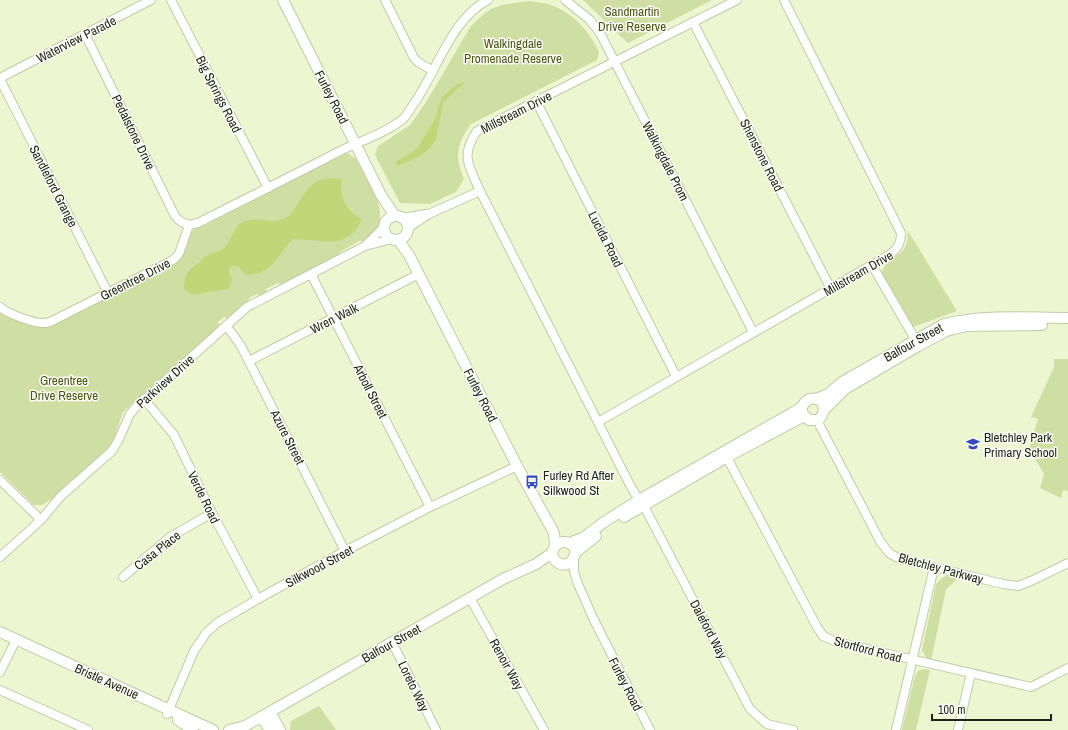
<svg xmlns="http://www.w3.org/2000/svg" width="1068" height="730" font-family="'Archivo Narrow',sans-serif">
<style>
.green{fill:#cfdea2}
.water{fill:#c0d679}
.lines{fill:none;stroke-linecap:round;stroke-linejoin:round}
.minor-casing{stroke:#c2cba8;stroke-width:10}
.tertiary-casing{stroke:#c2cba8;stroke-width:12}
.minor{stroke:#fff;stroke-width:8}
.tertiary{stroke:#fff;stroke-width:10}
.labels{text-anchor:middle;stroke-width:3;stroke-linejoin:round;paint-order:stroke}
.park-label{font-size:13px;fill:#4b5816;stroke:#fdfff7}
.street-label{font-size:13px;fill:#1f2315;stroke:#fdfff7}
.poi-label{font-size:13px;fill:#1f2315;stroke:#fdfff7;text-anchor:start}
</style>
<rect width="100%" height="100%" fill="#ecf6d1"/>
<g class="green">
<polygon points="583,0 712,0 628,43"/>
<path d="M528,1C537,2 547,3 556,7C576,16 590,33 599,52L597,60L471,124C457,143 454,157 464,179L456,192L430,204L400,203L375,155L378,146L410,125L428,99L471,26L485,13L491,9L502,5Z"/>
<polygon points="344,154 349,154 356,159 377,199 380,209 380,224 377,229 363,241 359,241 340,252 339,256 281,285 278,283 266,289 266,293 260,295 257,294 249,298 248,302 244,304 228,318 224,317 218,322 220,326 123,412 112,444 58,495 42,505 34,505 0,472 0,311 8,316 40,326 176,262 191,232 194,229"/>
<path d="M908,231L957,311L913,327L882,274C885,257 898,260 905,247C908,243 907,236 908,231Z"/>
<polygon points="1054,359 1068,359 1068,491 1063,490 1061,498 1040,488 1044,474 1029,448 1038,419 1031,417 1054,367"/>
<polygon points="948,575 957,578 954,582 946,589 931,661 927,659 922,650 936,584 942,578"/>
<polygon points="924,669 930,670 916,730 902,730 915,676 918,671"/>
<polygon points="319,706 336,730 290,730 291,721"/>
</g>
<g class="water">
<polygon points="465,82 443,102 436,140 429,149 420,156 398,166 396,162 417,149 435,119 442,97 457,84"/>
<path d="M328,178L342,179C339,197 346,212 362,219C348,252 322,239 294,239C273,257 279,271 246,275C241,269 235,261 229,269V273L232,279L229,288C221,291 214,291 207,292C195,295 194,297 184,289C185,272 187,271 200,262C202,260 204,257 206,256C212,252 221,252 226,246C233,238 233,223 249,220C265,217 273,227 290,215C293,212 295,208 297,205C307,190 309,182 328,178Z"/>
</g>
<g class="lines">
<g class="minor-casing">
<g id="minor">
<polyline points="171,0 268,188"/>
<polyline points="385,0 414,58 418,62 433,71"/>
<polyline points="565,0 590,20 600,33 753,332"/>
<polyline points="693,22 831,289"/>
<polyline points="85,34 175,216 180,221 189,225"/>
<polyline points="0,78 151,0"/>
<polyline points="0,79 108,293"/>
<polyline points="536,101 676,376"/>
<polyline points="402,218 426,214"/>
<polyline points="408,228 429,214 480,191"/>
<polyline points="366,245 384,227"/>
<polyline points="872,265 915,339"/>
<polyline points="311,274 430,507"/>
<path d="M0,307C7,313 34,324 44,323C49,323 53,321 56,319L173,260L179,254L189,225L198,223C245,199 292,176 338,152C360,141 384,134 403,119C408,114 411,107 415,102C437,70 452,18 488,0"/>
<polyline points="226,325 241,346 345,551"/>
<polyline points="249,361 419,274"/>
<polyline points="144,399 174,435 212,513 258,599"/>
<polyline points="818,420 820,426 880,541 889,553 900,559 1003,584 1018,586 1031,581 1068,563"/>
<path d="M598,422L889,255C897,250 901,244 901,233L784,0"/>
<polyline points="724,452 816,625 823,636 837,642 1031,687 1068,668"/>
<polyline points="0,480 41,520"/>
<path d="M639,500L630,485L480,191C469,166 460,156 477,131L737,0"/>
<polyline points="644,506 750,709 767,724 793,730"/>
<polyline points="0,557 41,520 61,496 112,451 118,441 130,414 136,407 247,307 365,246 392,239"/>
<polyline points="574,559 574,572 578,584 593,618 650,730"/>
<polyline points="123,577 170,537 212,513"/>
<polyline points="470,598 544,730"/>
<polyline points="392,642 436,730"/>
<polyline points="0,672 16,640"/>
<polyline points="0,690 88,730"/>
<polyline points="167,714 194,651 206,633 217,623 258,599 345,551 430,507 517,466"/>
<polyline points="896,730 934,567"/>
<polyline points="958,730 971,673"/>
</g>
</g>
<g class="tertiary-casing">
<g id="tertiary">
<polyline points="283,0 381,195 395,216"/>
<circle cx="396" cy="228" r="12"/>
<polyline points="398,240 409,255 517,466 554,533 555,546"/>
<path d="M816,399L828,394L842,382L944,324C984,314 1027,318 1068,318"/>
<polyline points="824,410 845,389 918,346 946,331 967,326 1042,325"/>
<polyline points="624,517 727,457 804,416"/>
<path d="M569,543L583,538L604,522L639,500L792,413C795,411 798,410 800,408C804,405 805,400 810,399C824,395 828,412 818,420H809L802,413V406"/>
<polyline points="576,552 596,536"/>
<polyline points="0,632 213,730"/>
<polyline points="270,712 280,730"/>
<polyline points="261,717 270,730"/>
<polyline points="178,720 193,730"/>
<path d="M229,730L245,726L261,717L503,579L536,564L552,553C555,539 572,538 576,552L572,561C564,568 554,564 552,553"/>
</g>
</g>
<use href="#minor" class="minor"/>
<use href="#tertiary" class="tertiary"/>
</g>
<defs>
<g id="school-bare" transform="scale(1.08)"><path d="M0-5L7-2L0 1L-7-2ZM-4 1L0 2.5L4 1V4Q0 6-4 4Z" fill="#354bbd" stroke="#fdfff7" stroke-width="2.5" paint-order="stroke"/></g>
<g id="bus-bare" transform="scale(1.08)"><path d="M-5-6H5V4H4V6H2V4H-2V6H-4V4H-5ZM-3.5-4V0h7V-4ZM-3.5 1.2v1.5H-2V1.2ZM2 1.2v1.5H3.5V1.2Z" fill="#354bbd" stroke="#fdfff7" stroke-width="2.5" paint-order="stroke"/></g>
</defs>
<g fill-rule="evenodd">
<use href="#school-bare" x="973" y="444"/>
<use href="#bus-bare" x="532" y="482"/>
</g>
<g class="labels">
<g class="park-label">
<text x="632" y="16">Sandmartin<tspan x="632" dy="15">Drive Reserve</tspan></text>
<text x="513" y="48">Walkingdale<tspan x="513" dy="15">Promenade Reserve</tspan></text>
<text x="64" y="385">Greentree<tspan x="64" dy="15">Drive Reserve</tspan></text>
</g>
<g class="street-label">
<text transform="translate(76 39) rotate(-27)" y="5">Waterview Parade</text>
<text transform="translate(219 94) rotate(63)" y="5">Big Springs Road</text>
<text transform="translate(332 97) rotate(63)" y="5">Furley Road</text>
<text transform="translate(516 112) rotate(-27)" y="5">Millstream Drive</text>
<text transform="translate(134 132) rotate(64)" y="5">Pedalstone Drive</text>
<text transform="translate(762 155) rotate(63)" y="5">Shenstone Road</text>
<text transform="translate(666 161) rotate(63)" y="5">Walkingdale Prom</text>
<text transform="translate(54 186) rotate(63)" y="5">Sandleford Grange</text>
<text transform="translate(606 239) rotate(63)" y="5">Lucida Road</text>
<text transform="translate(858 273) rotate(-30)" y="5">Millstream Drive</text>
<text transform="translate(135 279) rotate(-27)" y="5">Greentree Drive</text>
<text transform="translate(334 318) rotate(-27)" y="5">Wren Walk</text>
<text transform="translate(913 342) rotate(-29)" y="5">Balfour Street</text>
<text transform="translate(165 381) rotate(-42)" y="5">Parkview Drive</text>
<text transform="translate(371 391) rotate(63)" y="5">Arboll Street</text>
<text transform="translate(481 395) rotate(63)" y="5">Furley Road</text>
<text transform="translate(288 437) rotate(63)" y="5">Azure Street</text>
<text transform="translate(204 497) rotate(64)" y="5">Verde Road</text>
<text transform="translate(157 550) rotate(-38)" y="5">Casa Place</text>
<text transform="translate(319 566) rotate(-28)" y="5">Silkwood Street</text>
<text transform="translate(941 568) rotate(15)" y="5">Bletchley Parkway</text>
<text transform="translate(709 629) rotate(62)" y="5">Daleford Way</text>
<text transform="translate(391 643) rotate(-29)" y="5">Balfour Street</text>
<text transform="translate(868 649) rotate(15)" y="5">Stortford Road</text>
<text transform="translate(507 664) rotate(61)" y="5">Renoir Way</text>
<text transform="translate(107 681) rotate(24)" y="5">Bristle Avenue</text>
<text transform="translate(626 684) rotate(63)" y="5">Furley Road</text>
<text transform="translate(414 686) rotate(64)" y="5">Loreto Way</text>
</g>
<g class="poi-label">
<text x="984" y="442">Bletchley Park<tspan x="984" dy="15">Primary School</tspan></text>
<text x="543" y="480">Furley Rd After<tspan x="543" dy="15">Silkwood St</tspan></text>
</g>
</g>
<path d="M932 714v6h119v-6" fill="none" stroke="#1f2315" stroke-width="2"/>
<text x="938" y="714" font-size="12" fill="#1f2315" stroke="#fdfff7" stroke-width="3" paint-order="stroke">100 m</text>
</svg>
